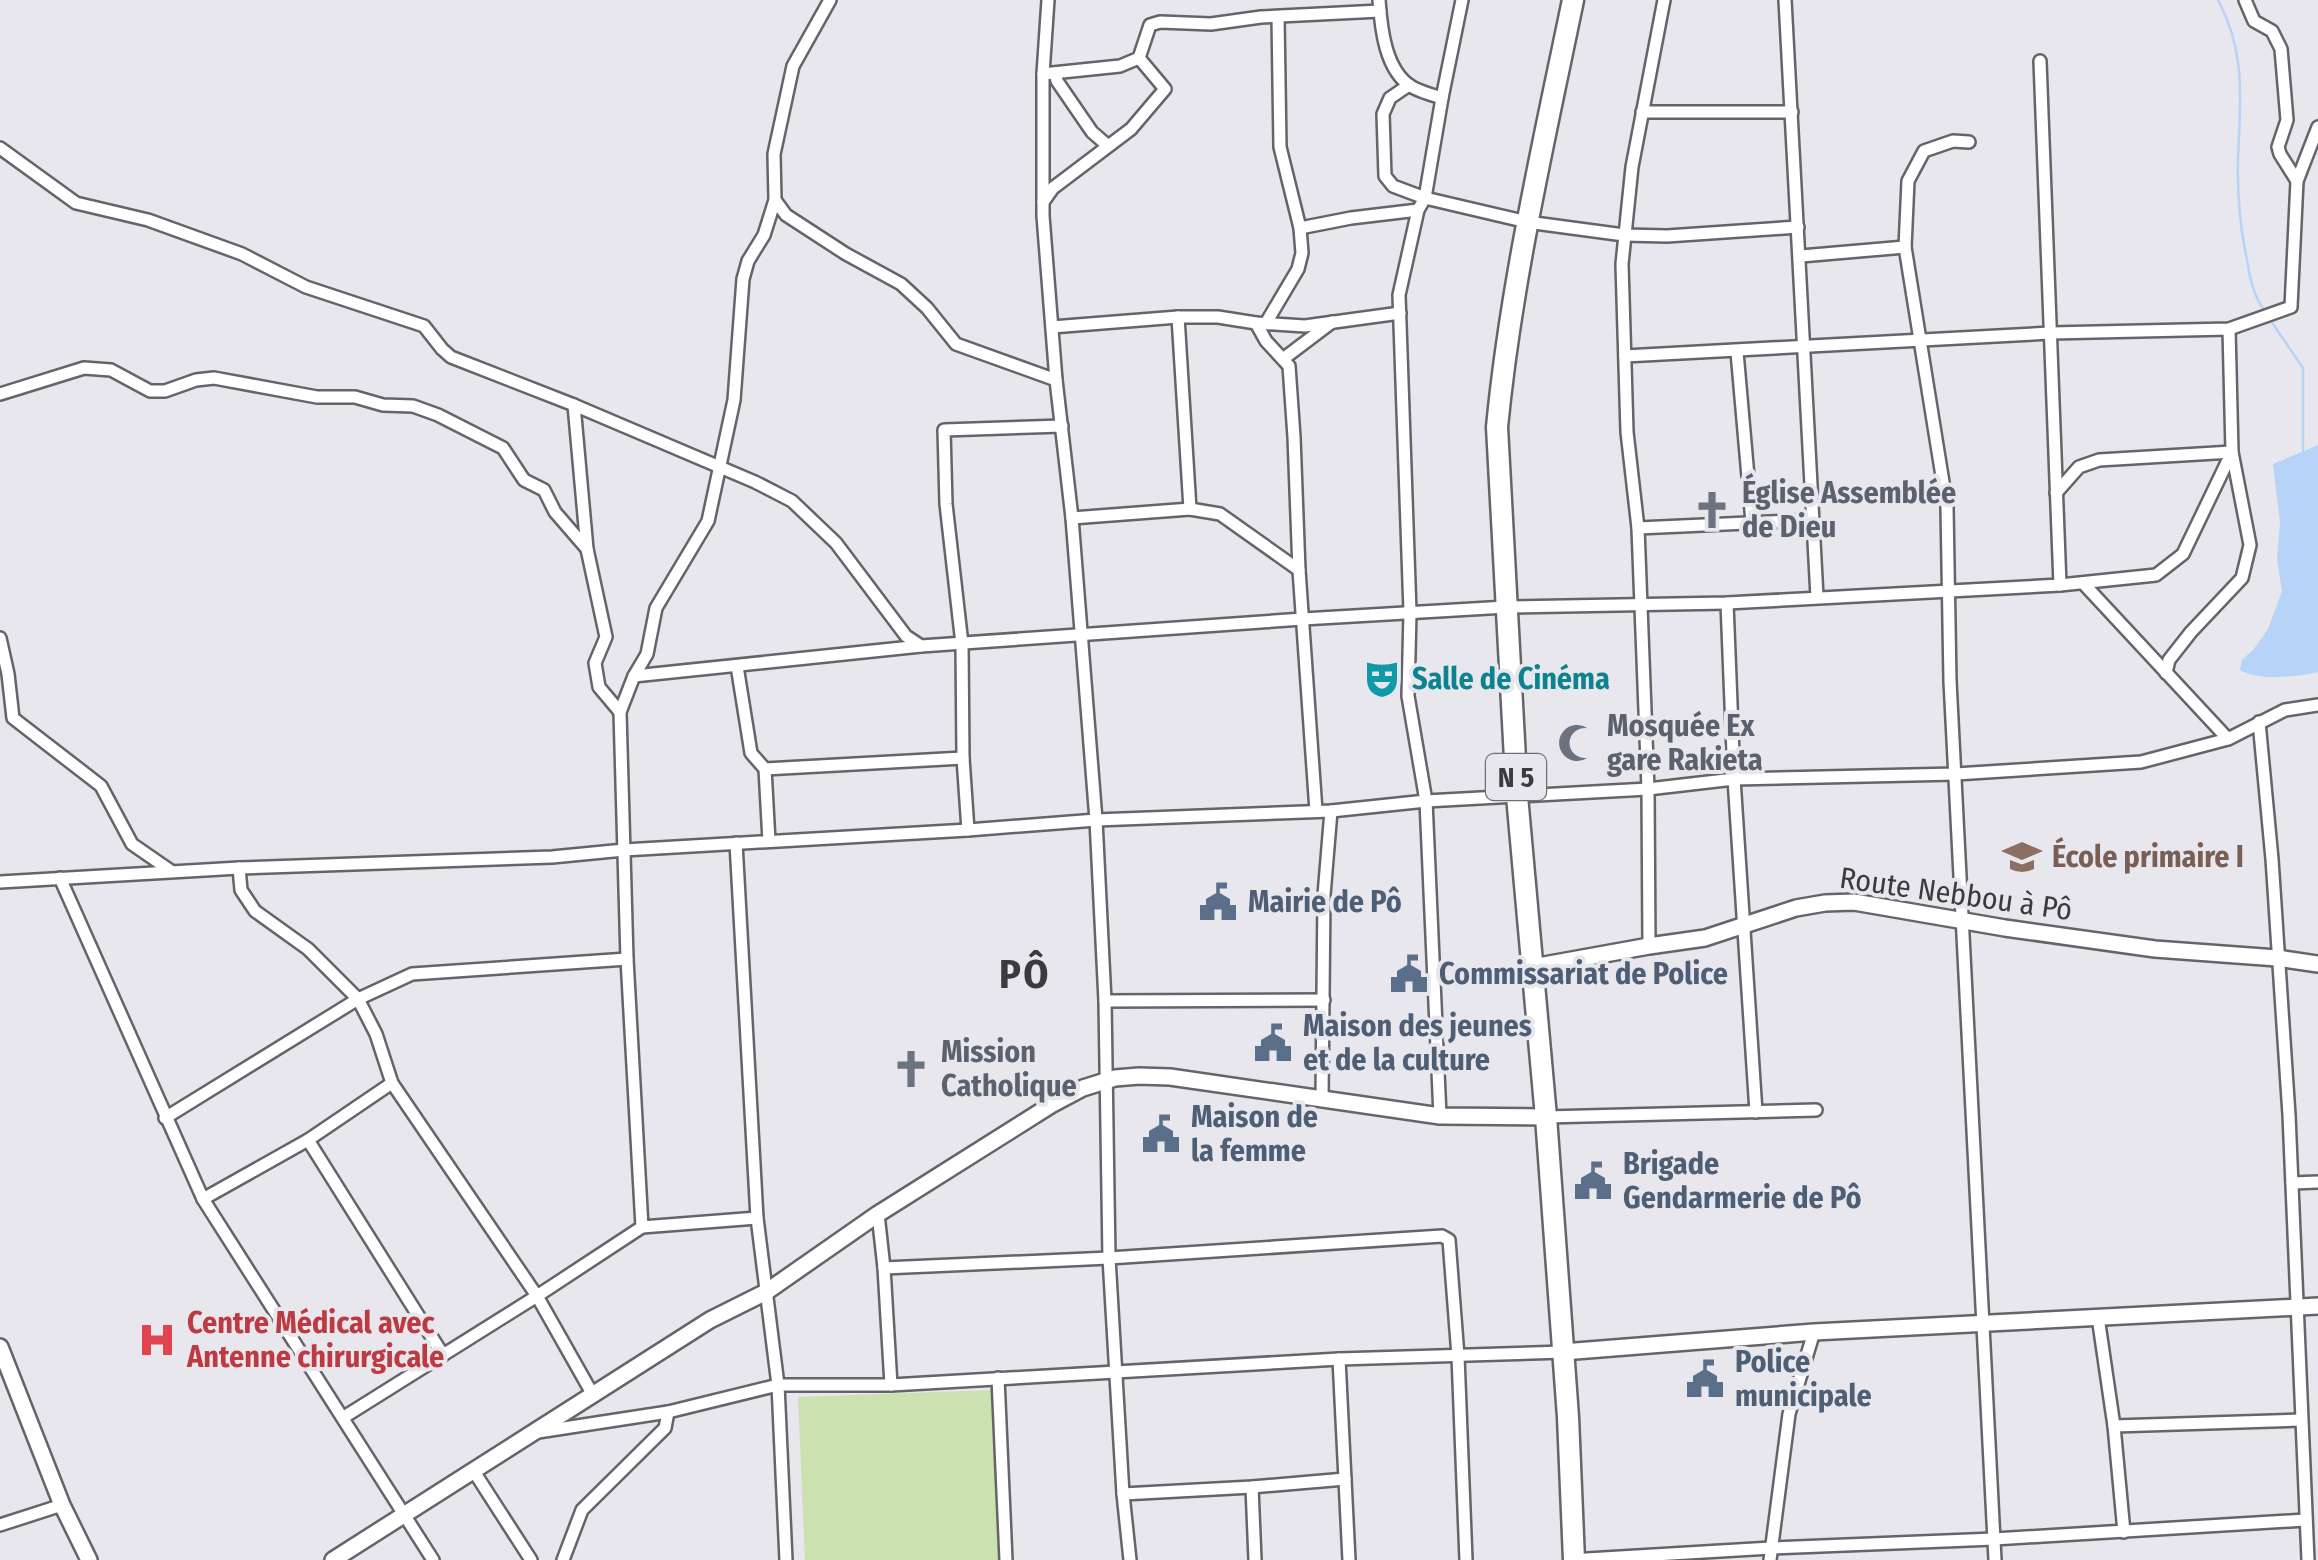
<svg xmlns="http://www.w3.org/2000/svg" width="2318" height="1560" font-family="'Fira Sans Condensed',sans-serif">
<style>
.green{fill:#cbe1af}
.water{fill:#b7d3f8}
.lines{fill:none;stroke-linecap:round;stroke-linejoin:round}
.stream{stroke:#b7d3f8;stroke-width:2.5}
.street-casing{stroke:#65646a;stroke-width:16}
.secondary-casing{stroke:#65646a;stroke-width:20}
.highway-casing{stroke:#65646a;stroke-width:25}
.street{stroke:#fff;stroke-width:11}
.secondary{stroke:#fff;stroke-width:15}
.highway{stroke:#fff;stroke-width:20}
.labels{text-anchor:middle;stroke-width:8;stroke-linejoin:round;paint-order:stroke}
.shield{fill:#e8e7ed;stroke:#6f6f72;stroke-width:2.5}
.shield-label{font-size:28px;font-weight:bold;fill:#3b3b3d}
.worship-label{font-size:30px;font-weight:bold;fill:#5b616d;stroke:#e8e7ed;text-anchor:start}
.culture-label{font-size:30px;font-weight:bold;fill:#0d838f;stroke:#e8e7ed;text-anchor:start}
.education-label{font-size:30px;font-weight:bold;fill:#785e54;stroke:#e8e7ed;text-anchor:start}
.street-label{font-size:30px;fill:#3b3b3d;stroke:#e8e7ed}
.service-label{font-size:30px;font-weight:bold;fill:#4e5e75;stroke:#e8e7ed;text-anchor:start}
.health-label{font-size:30px;font-weight:bold;fill:#be3a42;stroke:#e8e7ed;text-anchor:start}
.district-label{font-size:40px;font-weight:bold;letter-spacing:2.5px;fill:#3b3b3d;stroke:#e8e7ed}
</style>
<rect width="100%" height="100%" fill="#e8e7ed"/>
<polygon class="green" points="993,1390 999,1560 805,1560 798,1397"/>
<path class="water" d="M2318,445V672C2297,677 2258,681 2240,670L2242,660L2254,649L2268,629L2282,591L2277,559L2280,523L2273,464Z"/>
<g class="lines">
<g class="stream">
<path d="M2218,0C2247,54 2240,101 2238,159C2237,193 2240,227 2247,260C2250,279 2253,294 2264,310"/>
<polyline points="2271,321 2303,368 2303,453"/>
</g>
<g class="street-casing">
<g id="street">
<polyline points="1048,0 1043,74 1043,216 1056,380 1072,518 1096,820 1105,1001 1109,1258 1123,1494 1130,1560"/>
<path d="M1379,0C1381,28 1385,71 1412,87C1421,92 1432,95 1442,98"/>
<polyline points="1785,0 1817,597"/>
<polyline points="2245,0 2254,21 2272,31 2281,49 2287,120 2278,147 2280,154 2297,181"/>
<polyline points="1055,73 1057,81 1092,132 1107,145"/>
<polyline points="1043,74 1120,66 1139,58 1150,25 1160,22 1211,24 1261,17 1380,11"/>
<polyline points="1409,85 1390,98 1383,114 1385,176 1393,186 1425,198 1527,222 1624,235 1667,236 1798,227"/>
<polyline points="1642,112 1792,112"/>
<polyline points="1969,142 1953,141 1924,151 1908,181 1905,247 1947,507 1950,681 1995,1560"/>
<polyline points="0,148 76,203 148,220 242,254 306,287 424,326 442,349 451,357 574,405 755,482 792,501 836,543 906,636 921,646"/>
<polyline points="775,200 786,215 846,254 901,284 927,308 956,344 1056,380"/>
<polyline points="1043,202 1053,188 1131,129 1165,89 1139,58"/>
<polyline points="1300,228 1351,218 1418,210"/>
<polyline points="1801,256 1905,247"/>
<polyline points="1178,317 1190,509"/>
<polyline points="1256,323 1266,341 1289,366 1294,437 1299,570 1316,811"/>
<polyline points="1266,323 1298,269 1302,253 1300,228 1280,147 1278,17"/>
<polyline points="1052,327 1178,317 1218,317 1256,323 1305,326 1400,313"/>
<polyline points="1737,352 1752,522"/>
<polyline points="1625,356 2051,333 2229,329 2291,307 2297,181 2318,127"/>
<polyline points="1283,359 1332,322"/>
<polyline points="0,394 84,368 111,370 150,391 165,391 196,380 214,378 317,397 355,397 383,405 413,406 438,415 503,448 524,480 544,490 555,512 587,549"/>
<polyline points="574,405 587,549 606,637 595,663 599,687 620,712"/>
<polyline points="2056,493 2079,467 2099,460 2232,452 2250,545 2242,578 2191,632 2169,660 2166,673"/>
<polyline points="1072,518 1190,509 1220,514 1299,570"/>
<polyline points="1638,528 1813,520"/>
<polyline points="2083,583 2228,739"/>
<polyline points="2060,585 2156,575 2183,554 2232,452 2229,329"/>
<polyline points="1727,603 1734,779 1756,1112"/>
<polyline points="0,638 8,674 13,718 101,786 132,844 171,871"/>
<polyline points="737,666 751,753 765,769 769,841"/>
<polyline points="634,676 921,646 1303,619 1506,607 1727,603 2060,585 2040,61"/>
<polyline points="2259,722 2272,859 2289,1115 2308,1560"/>
<polyline points="765,769 963,758"/>
<polyline points="968,830 963,758 962,644 946,504 944,430 1062,426"/>
<polyline points="736,843 757,1218 778,1385 786,1560"/>
<polyline points="239,868 241,890 255,911 308,949 358,999 376,1034 392,1083 537,1296 593,1395"/>
<polyline points="60,878 203,1199 433,1560"/>
<polyline points="0,882 239,868 552,857 624,850 968,830 1096,820 1331,811 1426,801 1648,789 1734,779 1956,774 2141,762 2228,739 2285,710 2318,705"/>
<polyline points="1649,946 1648,789 1638,528 1627,432 1622,264 1632,167 1664,0"/>
<polyline points="1105,1001 1324,1000"/>
<polyline points="1322,1099 1324,895 1331,811"/>
<polyline points="1440,1116 1426,801 1408,696 1410,612 1399,295 1418,210 1425,198 1442,98 1462,0"/>
<polyline points="1546,1117 1816,1110"/>
<polyline points="165,1118 358,999 412,974 627,959"/>
<polyline points="308,1140 443,1355"/>
<polyline points="2292,1183 2318,1182"/>
<polyline points="203,1199 308,1140 392,1083"/>
<polyline points="878,1214 884,1268 891,1385"/>
<polyline points="757,1218 642,1227 627,959 620,712 634,676 647,654 656,608 708,521 734,400 743,279 748,261 764,235 775,200 774,154 793,66 830,0"/>
<polyline points="884,1268 1109,1258 1442,1236 1449,1240 1458,1356 1466,1560"/>
<polyline points="2098,1317 2114,1426 2124,1532"/>
<polyline points="1339,1359 1349,1560"/>
<polyline points="998,1378 1006,1560"/>
<polyline points="344,1417 537,1296 642,1227"/>
<polyline points="2114,1426 2301,1420"/>
<polyline points="538,1432 668,1412 778,1385 891,1385 1339,1359 1563,1352"/>
<polyline points="473,1470 531,1560"/>
<polyline points="1252,1487 1255,1560"/>
<polyline points="1123,1494 1252,1487 1345,1479"/>
<polyline points="0,1525 62,1505"/>
<polyline points="563,1560 582,1510 665,1428 668,1412"/>
<polyline points="1570,1560 1771,1548 1994,1539 2305,1520"/>
<polyline points="1770,1560 1789,1414 1814,1332"/>
</g>
</g>
<g class="secondary-casing">
<g id="secondary">
<polyline points="1533,967 1649,946 1705,938 1796,908 1825,903 1854,902 2005,928 2155,949 2277,958 2318,964"/>
<polyline points="0,1347 62,1505 89,1560"/>
<polyline points="1563,1352 1814,1332 2318,1306"/>
<polyline points="333,1560 710,1320 766,1292 878,1214 1051,1105 1083,1088 1115,1078 1139,1076 1170,1077 1440,1116 1546,1117"/>
</g>
</g>
<g class="highway-casing">
<path id="highway" d="M1573,0C1544,141 1511,283 1497,427L1517,796L1546,1117L1568,1417L1574,1560"/>
</g>
<use href="#street" class="street"/>
<use href="#secondary" class="secondary"/>
<use href="#highway" class="highway"/>
</g>
<defs>
<g id="church-bare" transform="scale(3)"><path d="M-1.2-6h2.4v3.5h3.3v2.4h-3.3V6h-2.4V-.1h-3.3v-2.4h3.3Z" fill="#6b7280" stroke="#e8e7ed" stroke-width="2.5" paint-order="stroke"/></g>
<g id="theatre-bare" transform="scale(3)"><path d="M-5-5.5Q0-4 5-5.5V0Q5 5 0 6Q-5 5-5 0ZM-3.3-2.5H-1v1.5H-3.3ZM1-2.5H3.3v1.5H1ZM-2.8 1Q0 5.5 2.8 1Z" fill="#0f9aa8" stroke="#e8e7ed" stroke-width="2.5" paint-order="stroke"/></g>
<g id="mosque-bare" transform="scale(3)"><path d="M3.5-4.9A6 6 0 1 0 3.5 4.9A5 5 0 1 1 3.5-4.9Z" fill="#6b7280" stroke="#e8e7ed" stroke-width="2.5" paint-order="stroke"/></g>
<g id="school-bare" transform="scale(3)"><path d="M0-5L7-2L0 1L-7-2ZM-4 1L0 2.5L4 1V4Q0 6-4 4Z" fill="#8d6e63" stroke="#e8e7ed" stroke-width="2.5" paint-order="stroke"/></g>
<g id="civic-bare" transform="scale(3)"><path d="M-.6-6.5H3V-4.5H.6V-3L4-1V1h2V6H-6V1h2V-1L-.6-3ZM-1.2 2.5V6h2.4V2.5Z" fill="#5c6f8a" stroke="#e8e7ed" stroke-width="2.5" paint-order="stroke"/></g>
<g id="hospital-bare" transform="scale(3)"><path d="M-5-5h3v3.5h4V-5h3V5h-3V1.5h-4V5h-3Z" fill="#e0444e" stroke="#e8e7ed" stroke-width="2.5" paint-order="stroke"/></g>
</defs>
<g fill-rule="evenodd">
<use href="#church-bare" x="1712" y="510"/>
<use href="#theatre-bare" x="1382" y="679"/>
<use href="#mosque-bare" x="1577" y="743"/>
<use href="#school-bare" x="2022" y="857"/>
<use href="#civic-bare" x="1218" y="902"/>
<use href="#civic-bare" x="1409" y="974"/>
<use href="#civic-bare" x="1273" y="1043"/>
<use href="#church-bare" x="911" y="1069"/>
<use href="#civic-bare" x="1161" y="1134"/>
<use href="#civic-bare" x="1593" y="1181"/>
<use href="#hospital-bare" x="157" y="1340"/>
<use href="#civic-bare" x="1705" y="1379"/>
</g>
<g class="labels">
<rect class="shield" x="1486" y="754" width="60" height="46" rx="8"/>
<g class="shield-label">
<text x="1516" y="787">N 5</text>
</g>
<g class="worship-label">
<text x="1742" y="503">Église Assemblée<tspan x="1742" dy="34">de Dieu</tspan></text>
<text x="1607" y="736">Mosquée Ex<tspan x="1607" dy="34">gare Rakieta</tspan></text>
<text x="941" y="1062">Mission<tspan x="941" dy="34">Catholique</tspan></text>
</g>
<g class="culture-label">
<text x="1412" y="689">Salle de Cinéma</text>
</g>
<g class="education-label">
<text x="2052" y="867">École primaire I</text>
</g>
<g class="street-label">
<text transform="translate(1956 894) rotate(8)" y="10">Route Nebbou à Pô</text>
</g>
<g class="service-label">
<text x="1248" y="912">Mairie de Pô</text>
<text x="1439" y="984">Commissariat de Police</text>
<text x="1303" y="1036">Maison des jeunes<tspan x="1303" dy="34">et de la culture</tspan></text>
<text x="1191" y="1127">Maison de<tspan x="1191" dy="34">la femme</tspan></text>
<text x="1623" y="1174">Brigade<tspan x="1623" dy="34">Gendarmerie de Pô</tspan></text>
<text x="1735" y="1372">Police<tspan x="1735" dy="34">municipale</tspan></text>
</g>
<g class="health-label">
<text x="187" y="1333">Centre Médical avec<tspan x="187" dy="34">Antenne chirurgicale</tspan></text>
</g>
<g class="district-label">
<text x="1025" y="988">PÔ</text>
</g>
</g>
</svg>
